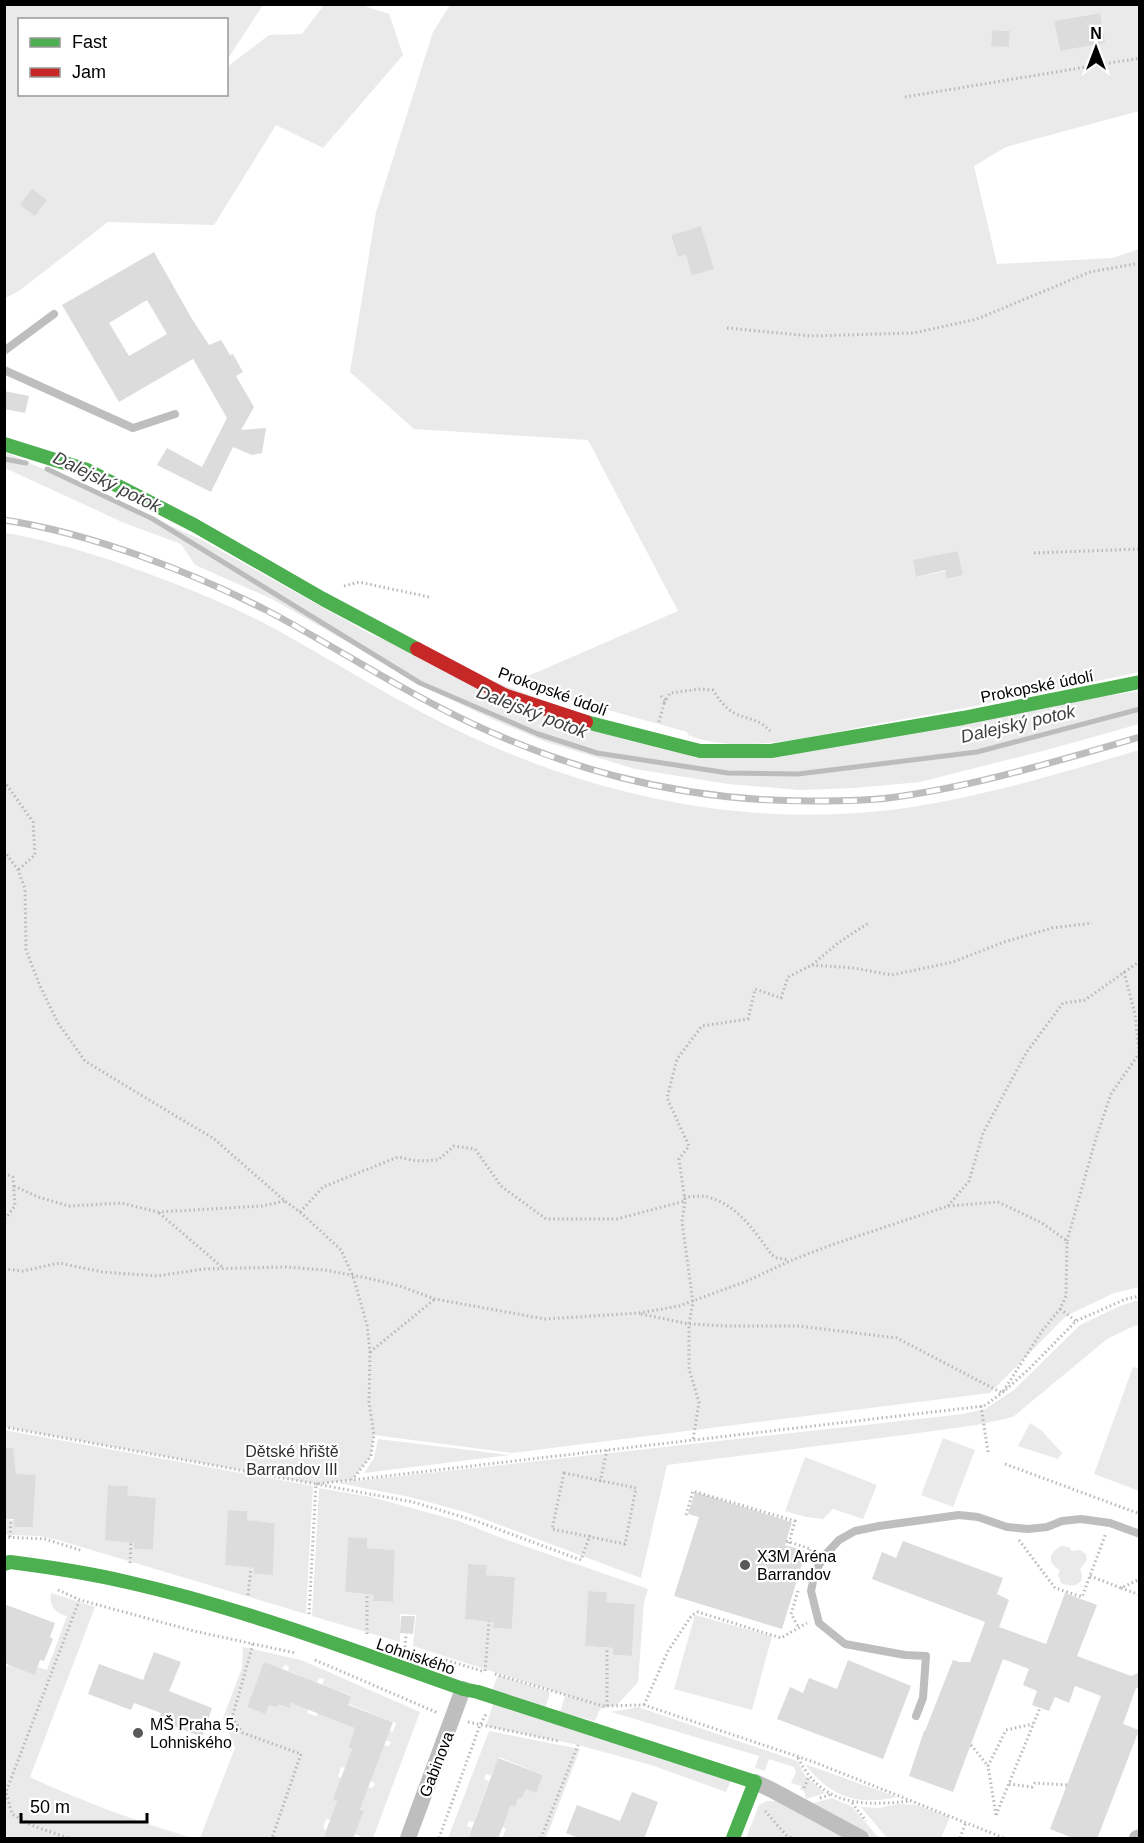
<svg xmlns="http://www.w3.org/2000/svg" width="1144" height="1843" font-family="Arial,sans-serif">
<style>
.green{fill:#eaeaea;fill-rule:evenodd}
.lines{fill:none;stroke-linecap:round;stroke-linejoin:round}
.stream{stroke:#bcbcbc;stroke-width:5}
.building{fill:#dcdcdc;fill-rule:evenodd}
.path{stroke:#b8b8b8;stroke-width:3;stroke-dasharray:1.5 3;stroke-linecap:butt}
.lane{stroke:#bebebe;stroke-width:8}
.street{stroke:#bebebe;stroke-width:16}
.fast{stroke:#4caf50;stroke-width:14}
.jam{stroke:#c62828;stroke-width:14}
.rail-casing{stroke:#bdbdbd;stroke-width:7}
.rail{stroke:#fff;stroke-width:4.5;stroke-dasharray:14;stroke-linecap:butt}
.poi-dot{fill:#595959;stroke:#fff;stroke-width:2}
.labels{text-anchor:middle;stroke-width:4.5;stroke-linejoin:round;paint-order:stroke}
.street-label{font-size:16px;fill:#000;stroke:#fff}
.park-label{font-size:16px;fill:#2f2f2f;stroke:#fff}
.poi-label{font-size:16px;fill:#000;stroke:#fff;text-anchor:start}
.water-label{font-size:18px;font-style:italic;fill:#404040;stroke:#fff}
</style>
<rect width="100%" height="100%" fill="#fff"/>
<g class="green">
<polygon points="330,4 362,5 389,14 403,55 323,148 276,125 214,225 108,222 19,291 5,298 5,5 263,5 227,60 226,20 20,20 20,94 226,94 227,67 269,35 302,34 324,5"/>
<path d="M450,5H1139V111L1006,147L974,166L997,264L1113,258L1139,249V672C1052,691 964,709 876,724C820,734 741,757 688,735L687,732L512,683L678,611L588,440L414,429L350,372L376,212L433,32ZM1099,13L1104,43L1060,51L1054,21ZM992,30L1010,31L1009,46H991ZM701,226L714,269L693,276L686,255L678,257L671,235ZM958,551L963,575L948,579L945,571L917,577L913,561Z"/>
<polygon points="5,452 200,539 372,635 696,758 1139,691 1139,724 1054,748 920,782 854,788 799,790 728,784 635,769 546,742 496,721 435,692 272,599 195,565 181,544 122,522 5,468"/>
<path d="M5,533C38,538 71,548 104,558C157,576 210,596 260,621C315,650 368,684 423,713C571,792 743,833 912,807C989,795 1065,772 1139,750V1287L1114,1293L1066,1316L990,1393L512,1453L374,1435L371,1456L352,1480L316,1484L5,1427Z"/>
<polygon points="1139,1300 1139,1325 1134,1326 1107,1339 1013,1417 977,1425 896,1436 667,1465 641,1578 468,1513 410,1497 338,1483 856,1426 963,1414 985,1409 1014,1390 1080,1325 1120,1306"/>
<polygon points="1133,1367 1139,1369 1139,1491 1094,1474"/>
<polygon points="1030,1423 1041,1430 1062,1453 1058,1459 1018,1446"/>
<path d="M4,1430L313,1486L306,1614L58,1540L40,1536L5,1535V1519L14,1520V1527H33L36,1476L7,1473L5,1463ZM108,1485L127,1486V1495L156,1498L153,1550L134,1549V1543ZM229,1510L247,1511V1520L275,1523L273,1575L254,1574V1568L225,1565Z"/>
<polygon points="943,1438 975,1450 953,1507 921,1495"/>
<polygon points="378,1439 511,1455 364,1473 374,1458"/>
<polygon points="805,1457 877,1485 863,1519 833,1509 823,1519 806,1517 785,1511"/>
<path d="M319,1488L371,1497L459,1521L496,1536L648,1589L644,1602L638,1682L617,1705L600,1709L595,1721L560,1712L565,1696L604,1705L575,1698L413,1646L416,1615L400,1614V1642L312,1616ZM348,1537L367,1538V1548L395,1550L393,1602L374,1601V1595L345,1592ZM468,1564L487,1565L486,1575L515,1577L512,1629L494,1628V1621L465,1619ZM588,1591L606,1592V1602L635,1604L632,1656L613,1655V1648L585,1646Z"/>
<path d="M1062,1546L1069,1547L1072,1551L1080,1550L1086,1554L1087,1560L1080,1569C1087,1584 1073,1589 1061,1583L1058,1575L1060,1570C1046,1563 1049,1551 1062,1546Z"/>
<path d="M51,1593L95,1607L30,1777C83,1802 136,1821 192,1838H5L4,1667L10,1665L35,1674L38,1667L47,1670L67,1616C55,1613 49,1606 51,1593Z"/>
<polygon points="695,1615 772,1636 752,1710 674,1689"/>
<polygon points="243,1647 301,1660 420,1712 373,1838 359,1838 360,1836 355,1834 364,1811 360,1808 368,1787 373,1788 375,1783 370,1781 384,1745 389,1746 391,1742 386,1740 389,1730 393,1732 396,1723 348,1704 351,1695 322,1685 324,1679 319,1678 317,1683 288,1671 289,1666 285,1665 282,1669 264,1663 247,1707 265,1714 269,1703 278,1707 279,1703 290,1707 292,1703 308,1709 307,1713 316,1716 318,1713 356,1727 348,1747 352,1749 345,1768 341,1767 338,1776 341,1778 337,1801 330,1820 326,1819 323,1828 326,1830 323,1838 200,1838 235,1748 223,1718 242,1668"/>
<polygon points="498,1675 550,1692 544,1713 733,1776 726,1792 651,1765 578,1745 486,1726 495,1698 490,1696"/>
<polygon points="638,1707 797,1761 806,1777 825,1793 806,1799 804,1791 800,1789 801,1786 791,1783 796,1772 794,1767 769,1759 765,1771 755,1768 759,1756 611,1712"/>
<polygon points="489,1731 580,1749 546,1838 498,1838 499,1837 502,1838 506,1829 502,1827 511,1805 515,1806 518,1796 526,1789 536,1792 543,1775 499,1757 491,1776 486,1774 484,1779 489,1781 474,1822 469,1821 467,1826 472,1828 468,1838 448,1838"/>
<path d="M805,1764L897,1797C857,1806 830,1797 805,1764Z"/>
<polygon points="832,1798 851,1806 879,1838 866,1838 806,1805"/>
<polygon points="767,1801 776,1801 848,1838 746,1838 759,1805"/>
<polygon points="898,1804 917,1805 950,1817 941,1838 887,1838 861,1807 879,1808"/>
</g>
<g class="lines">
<g class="stream">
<polyline points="4,459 26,463"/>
<polyline points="47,469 153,519 420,683 538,734 597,753 728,773 798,774 977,752 1140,709"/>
</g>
</g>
<g class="building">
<polygon points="1100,13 1105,43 1060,51 1054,21"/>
<polygon points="992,30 1010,31 1009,47 991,46"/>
<polygon points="32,189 47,200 35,216 20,205"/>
<polygon points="701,226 714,269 692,276 686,255 678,257 671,235"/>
<path d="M154,252L192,319L209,345L221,340L230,355L233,354L243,372L236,376L254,407L241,430L266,428L262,453L252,455L233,447L211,492L157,465L167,448L202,467L227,418L193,359L119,402L62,305ZM147,300L167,334L129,356L109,323Z"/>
<polygon points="4,391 29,396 25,413 4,409"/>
<polygon points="958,551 963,575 947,579 945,570 916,577 913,560"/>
<polygon points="4,1448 13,1448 16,1474 36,1475 33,1527 14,1527 14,1519 4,1519"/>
<polygon points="108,1485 128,1486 127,1495 156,1498 153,1550 134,1549 134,1543 105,1540"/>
<polygon points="695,1492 792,1522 785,1545 806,1551 782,1629 674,1596 699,1517 688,1514"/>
<polygon points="228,1510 247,1511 247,1520 275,1523 273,1575 254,1574 254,1568 225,1565"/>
<polygon points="348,1537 367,1538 367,1548 395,1550 393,1602 373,1601 374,1595 345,1592"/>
<polygon points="903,1541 1003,1578 997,1594 1009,1600 999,1627 1046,1644 1065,1593 1097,1605 1077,1656 1131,1676 1140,1672 1140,1687 1136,1688 1123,1724 1139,1730 1097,1839 1075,1839 1050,1829 1101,1696 1075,1686 1069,1703 1055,1697 1049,1711 1032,1705 1037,1691 1023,1685 1029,1669 1003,1659 953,1792 909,1776 924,1731 925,1731 953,1660 959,1662 970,1662 985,1622 872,1579 882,1552 896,1558"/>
<polygon points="468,1564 487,1565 486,1575 515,1577 512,1629 493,1628 494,1622 465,1619"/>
<polygon points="588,1591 607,1592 606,1602 635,1604 632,1656 613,1655 613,1648 585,1646"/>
<polygon points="4,1604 55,1623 50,1637 53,1639 44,1661 40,1660 35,1675 4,1663"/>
<polygon points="401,1616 415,1616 413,1634 400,1633"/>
<polygon points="154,1652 181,1662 169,1691 212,1708 202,1737 158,1720 161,1713 134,1703 131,1710 88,1694 99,1664 143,1680"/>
<polygon points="848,1660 911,1686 883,1759 777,1719 790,1687 803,1693 809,1678 837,1689"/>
<polygon points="264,1662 351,1696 348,1705 393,1722 360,1809 364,1811 353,1839 323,1839 337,1801 333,1799 352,1749 348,1748 355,1728 291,1703 290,1708 279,1704 278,1707 269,1705 265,1714 247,1707"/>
<polygon points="498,1758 543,1775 536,1793 526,1789 522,1798 518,1798 515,1807 511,1805 498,1839 468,1839"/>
<polygon points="632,1792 658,1802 644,1839 581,1839 566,1833 577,1805 620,1821"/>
</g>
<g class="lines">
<g class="path">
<polyline points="905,97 1140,58"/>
<polyline points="727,328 811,336 914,333 977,319 1090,272 1140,263"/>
<polyline points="1034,553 1140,549"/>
<polyline points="344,586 359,582 429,597"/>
<path d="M664,703L670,693L700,689L713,690C719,700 726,709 736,714C750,720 759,719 770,731"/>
<polyline points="659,722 665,700 659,694"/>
<polyline points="4,781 33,822 35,855 18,870"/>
<polyline points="4,851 18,870 25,889 26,950 40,986 58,1023 85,1061 174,1115 213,1138 285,1201 300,1212 341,1250 353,1276 367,1325 370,1352 369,1402 374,1435 371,1456 352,1480"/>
<polyline points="812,965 854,968 892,975 953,962 1004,942 1052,928 1092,923"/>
<polyline points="1124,972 1135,1014 1139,1053"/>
<polyline points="4,1173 13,1177 15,1206 4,1220"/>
<polyline points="14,1186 38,1197 69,1206 121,1203 158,1212 262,1206 285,1201"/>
<path d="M684,1197C692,1197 701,1195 708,1197C738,1205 755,1232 772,1255L777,1258L789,1260"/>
<polyline points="685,1202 682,1222 693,1302 689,1324 689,1369 699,1402 693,1440"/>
<polyline points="948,1206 969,1181 983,1133 1026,1053 1063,1003 1085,1000 1140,961"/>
<polyline points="300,1212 323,1187 398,1157 416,1161 438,1160 454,1146 475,1149 501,1186 546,1219 617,1219 685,1201 679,1159 689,1146 667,1098 677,1059 702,1026 748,1019 755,989 781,998 788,977 812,965 838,943 870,922"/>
<polyline points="159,1213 222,1267"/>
<polyline points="1067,1241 1096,1138 1111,1094 1140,1052"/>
<polyline points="4,1269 23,1271 59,1263 103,1272 157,1276 204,1269 286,1267 324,1270 367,1278 400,1286 435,1299 545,1319 639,1313 679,1306 747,1281 792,1260 834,1244 948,1206 998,1202 1042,1223 1067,1241 1066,1296 1060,1309 1042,1331 1002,1393"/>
<polyline points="1060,1309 1076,1321"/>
<polyline points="641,1314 689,1324 725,1326 799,1326 897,1338 1002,1393"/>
<polyline points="370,1352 435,1299"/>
<polyline points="981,1406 988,1452"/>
<polyline points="4,1427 316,1484 352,1480 984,1406 1002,1393 1030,1368 1076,1321 1126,1299 1140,1296"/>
<polyline points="1005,1464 1140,1514"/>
<polygon points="564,1473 636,1488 625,1544 552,1529"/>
<polyline points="600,1482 607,1450"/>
<polyline points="686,1515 693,1491 795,1521 788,1546"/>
<polyline points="4,1537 45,1539 83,1551"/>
<polyline points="10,1537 11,1520"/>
<polyline points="1019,1540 1055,1588 1082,1597 1106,1533"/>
<polyline points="786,1541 811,1549 808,1558"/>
<polyline points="130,1563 131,1542"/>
<polyline points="1090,1576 1121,1588 1140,1579"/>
<polyline points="1121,1588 1140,1595"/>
<polyline points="58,1590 80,1600 194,1631 295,1653"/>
<polyline points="798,1591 791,1614 799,1628"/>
<polyline points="248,1595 251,1568"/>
<polyline points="309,1614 316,1484 413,1502 476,1521 581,1560 590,1535"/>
<polyline points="367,1634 367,1594"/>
<polyline points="253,1644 232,1718 243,1733 301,1754 272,1838"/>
<polyline points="405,1647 406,1634"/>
<polyline points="315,1660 438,1713"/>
<polyline points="446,1660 482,1671"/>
<polyline points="485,1671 489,1621"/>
<polyline points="495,1674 603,1706 644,1705 814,1762 1004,1838"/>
<polyline points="644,1705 668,1651 692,1615 698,1612 781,1638 807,1623"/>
<polyline points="607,1706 607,1648"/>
<polyline points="468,1722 558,1741"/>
<polyline points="971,1745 988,1766"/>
<path d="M798,1758C823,1807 863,1806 911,1801"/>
<polyline points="1009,1784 1032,1787 1035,1783 1068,1785"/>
<polyline points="804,1788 809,1776"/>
<polyline points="820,1798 832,1794"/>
<polyline points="852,1803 866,1821"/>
<polyline points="765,1811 787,1836 793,1838"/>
<polyline points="996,1815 988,1766 1006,1730 1033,1724"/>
<polyline points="996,1815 1040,1708"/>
<polyline points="68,1838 31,1825 12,1814 6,1792 79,1601"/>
<polyline points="439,1838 480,1725 486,1714"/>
<polyline points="541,1838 578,1745"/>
<polyline points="960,1838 966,1822"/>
</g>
<g class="lane">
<polyline points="4,351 54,314"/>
<polyline points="4,370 133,428 175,414"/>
<polyline points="916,1716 923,1698 926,1656 905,1655 845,1644 819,1623 811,1591 815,1572 825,1555 839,1540 855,1531 879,1526 959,1515 978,1517 1007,1527 1028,1529 1047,1527 1062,1521 1081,1519 1110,1523 1140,1534"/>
</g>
<g class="street">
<polyline points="755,1782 772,1790 861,1838"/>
<polyline points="408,1838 463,1689"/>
<polyline points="1137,1838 1140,1837"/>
</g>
<g class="fast">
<polyline points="4,444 87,470 194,525 323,599 417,649"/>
<polyline points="586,722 700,751 771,751 963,718 1140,682"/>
<path d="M4,1564L10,1562C49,1567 89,1573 127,1582C242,1608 352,1650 463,1689L478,1692L755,1782L733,1838"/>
</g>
<polyline class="jam" points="417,649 504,695 586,722"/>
<g class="rail-casing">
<path id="rail" d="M4,520C90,533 189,571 266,610C321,639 374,673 429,702C551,767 677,802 815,801C839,801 864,801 888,798C973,787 1057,761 1140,737"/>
</g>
<use href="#rail" class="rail"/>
</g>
<g class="poi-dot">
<circle cx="745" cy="1565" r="6"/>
<circle cx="138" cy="1733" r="6"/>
</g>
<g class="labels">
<g class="street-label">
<text transform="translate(1037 686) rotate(-11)" y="6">Prokopské údolí</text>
<text transform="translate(553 691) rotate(20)" y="6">Prokopské údolí</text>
<text transform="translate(416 1656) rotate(19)" y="6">Lohniského</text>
<text transform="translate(436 1764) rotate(-69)" y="6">Gabinova</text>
</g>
<g class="park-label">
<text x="292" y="1457">Dětské hřiště<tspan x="292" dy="18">Barrandov III</tspan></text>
</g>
<g class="poi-label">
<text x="757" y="1562">X3M Aréna<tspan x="757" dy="18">Barrandov</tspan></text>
<text x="150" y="1730">MŠ Praha 5,<tspan x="150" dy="18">Lohniského</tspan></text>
</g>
<g class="water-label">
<text transform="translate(107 482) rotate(26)" y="6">Dalejský potok</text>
<text transform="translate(532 712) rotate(21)" y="6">Dalejský potok</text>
<text transform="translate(1018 724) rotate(-13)" y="6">Dalejský potok</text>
</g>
</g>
<rect width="1144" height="1843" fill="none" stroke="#000000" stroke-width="12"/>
<rect x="18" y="18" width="210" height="78" fill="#ffffff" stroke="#999999" stroke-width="1.5"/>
<rect x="30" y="38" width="30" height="9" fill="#4caf50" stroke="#999999" stroke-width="1.5"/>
<text x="72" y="48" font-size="18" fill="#000000">Fast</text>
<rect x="30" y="68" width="30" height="9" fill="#c62828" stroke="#999999" stroke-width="1.5"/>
<text x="72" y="78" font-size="18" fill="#000000">Jam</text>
<g transform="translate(1096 48)" stroke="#ffffff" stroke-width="4.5" paint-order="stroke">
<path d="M0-4.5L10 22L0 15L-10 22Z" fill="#000000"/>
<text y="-9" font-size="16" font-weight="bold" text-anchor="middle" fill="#000000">N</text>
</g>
<path d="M21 1813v9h126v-9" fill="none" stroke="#000000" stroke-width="3"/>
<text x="30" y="1813" font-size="18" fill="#000000" stroke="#ffffff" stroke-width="4.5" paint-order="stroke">50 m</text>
</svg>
